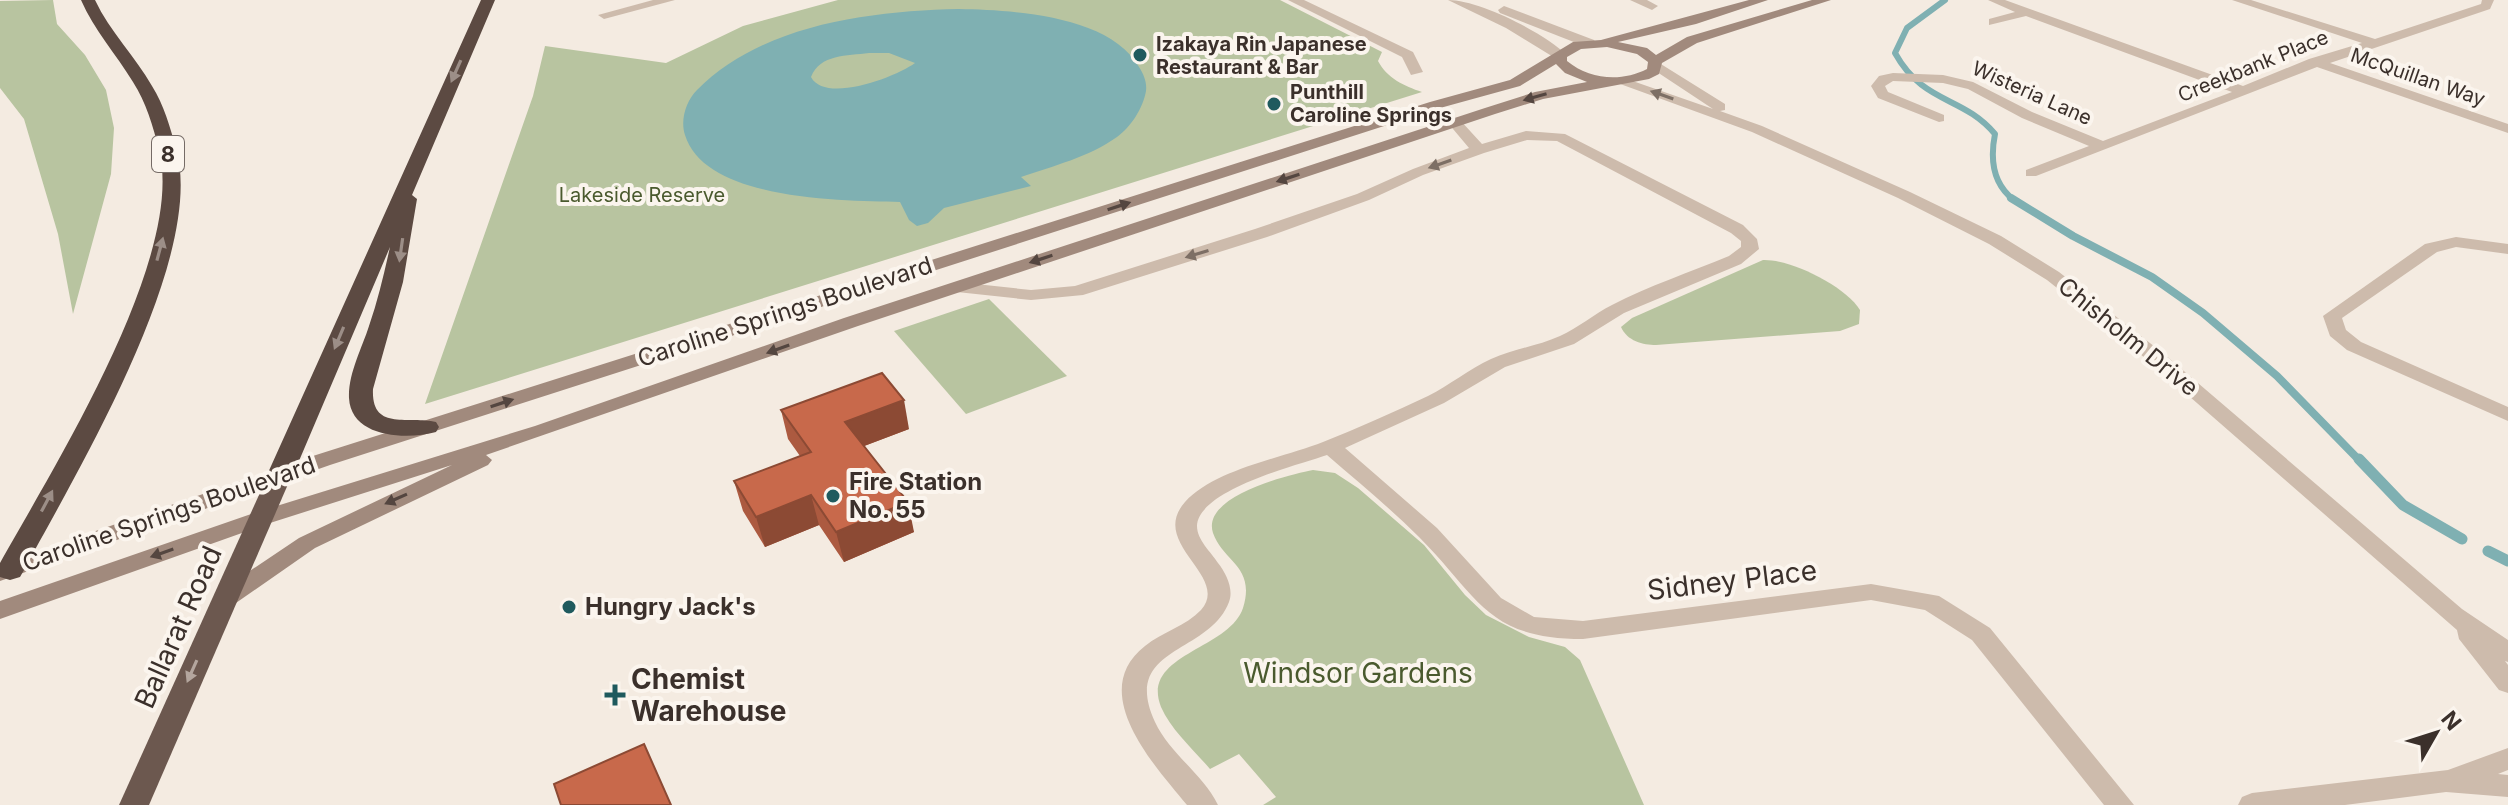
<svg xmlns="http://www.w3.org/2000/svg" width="2508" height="805" font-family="Inter,sans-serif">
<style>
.green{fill:#b8c4a0}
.water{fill:#7fb0b2;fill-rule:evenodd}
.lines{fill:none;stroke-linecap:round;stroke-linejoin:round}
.stream-far2{stroke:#7fb0b2;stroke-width:6}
.stream-far1{stroke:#7fb0b2;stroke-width:8}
.stream{stroke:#7fb0b2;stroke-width:11}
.minor{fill:#cdbbac;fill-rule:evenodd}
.tertiary{fill:#cdbbac;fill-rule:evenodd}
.secondary{fill:#a18a7d;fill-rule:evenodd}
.trunk{fill:#6c584f;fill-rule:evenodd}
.motorway{fill:#5c4a42;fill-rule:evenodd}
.wall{fill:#ac5a40}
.shaded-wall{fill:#8c4a34}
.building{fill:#c8694b;stroke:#8c4a34;stroke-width:2}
.oneway{fill:#9c8e87}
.oneway2{fill:#7d6f65}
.oneway3{fill:#544640}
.oneway4{fill:#b4a69e}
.poi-dot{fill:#1f5a5e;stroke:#fbf5ee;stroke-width:3}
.labels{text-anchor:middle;stroke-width:8;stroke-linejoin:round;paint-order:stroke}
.far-poi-label{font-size:20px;font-weight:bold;fill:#3b302b;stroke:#fbf5ee;text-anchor:start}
.far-street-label{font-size:20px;fill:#3b302b;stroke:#fbf5ee}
.far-park-label{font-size:20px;fill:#4a5a2e;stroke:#fbf5ee}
.shield{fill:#fbf5ee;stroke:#756b66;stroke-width:2}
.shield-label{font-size:22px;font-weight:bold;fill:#3b302b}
.street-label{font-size:24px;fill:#3b302b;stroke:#fbf5ee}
.poi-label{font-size:24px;font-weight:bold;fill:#3b302b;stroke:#fbf5ee;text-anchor:start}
.near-street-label{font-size:28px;fill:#3b302b;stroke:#fbf5ee}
.near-park-label{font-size:28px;fill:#4a5a2e;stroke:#fbf5ee}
.near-poi-label{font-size:28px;font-weight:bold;fill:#3b302b;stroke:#fbf5ee;text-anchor:start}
</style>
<rect width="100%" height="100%" fill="#f4ebe1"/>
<g class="green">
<polygon points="53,0 57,24 85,55 106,90 114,128 111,174 73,314 58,234 24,119 0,88 0,1"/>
<path d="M838,0H1280L1382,52L1378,61C1387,78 1404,86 1422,92L425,404L533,96L545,46L666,63L743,26Z"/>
<path d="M1763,260C1791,259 1845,286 1860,310L1859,324L1840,331L1656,345C1643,345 1627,341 1621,327L1632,318Z"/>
<polygon points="989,299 1067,376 966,414 894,331"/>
<path d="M1313,470L1335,473L1358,488L1424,545L1465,595L1486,615L1529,637L1565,647L1580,660L1644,805H1263L1276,797L1239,754L1210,769C1194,750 1171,730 1161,707C1140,654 1229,650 1243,608C1256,566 1223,562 1213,533C1201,496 1288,475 1313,470Z"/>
</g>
<path class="water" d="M959,9C1012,10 1110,15 1139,67C1144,75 1147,82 1146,91C1143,108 1131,127 1117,137C1089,157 1053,166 1021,177L1031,186L944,208L928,223L917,226L909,220L900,202C845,201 705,201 685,135C680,120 686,101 697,90C762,24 871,11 959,9ZM869,53H889L915,63C896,77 825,104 811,77C820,54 847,56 869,53Z"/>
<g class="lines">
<path class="stream-far2" d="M1945,0L1907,28L1895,53C1924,105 1962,95 1995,134C1990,159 1993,184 2014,200"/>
<polyline class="stream-far1" points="2011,198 2073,236 2152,277 2203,313 2277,376 2360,461"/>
<g class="stream">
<polyline points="2359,459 2403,505 2462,539"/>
<polyline points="2488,551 2508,561"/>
</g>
<g class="minor">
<polygon points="653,0 675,0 604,19 598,15"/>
<polygon points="1288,0 1304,0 1413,52 1423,72 1411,75 1402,57"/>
<path d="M1448,0C1480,0 1544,33 1567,55L1555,58L1506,28Z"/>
<polygon points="1630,0 1647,0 1658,6 1652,10"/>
<polygon points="1988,0 2005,0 2243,86 2309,59 2362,43 2232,0 2251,0 2375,39 2481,4 2482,0 2494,0 2490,9 2330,63 2508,124 2508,133 2317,67 2036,176 2026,176 2026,170 2089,146 2022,118 1968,89 1943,83 1893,81 1885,86 1888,92 1944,115 1944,121 1939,122 1878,98 1871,86 1879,76 1893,73 1943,75 1973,82 2032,112 2103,141 2232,92 2026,16 1989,25 1989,19 2015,12"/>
<polygon points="1504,6 1594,40 1596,43 1584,46 1500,13 1498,10"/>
<path d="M1455,119L1460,120L1482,144L1526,131L1565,134L1743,225L1757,239L1759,249L1741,264L1624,313L1574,344L1505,367L1444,403L1345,448L1437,528L1501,598L1534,617L1583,621L1871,584L1939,596L1990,628L2134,805H2104L1972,640L1925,610L1871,600L1583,639C1486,639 1479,597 1419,537C1390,508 1358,482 1327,455C1298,465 1198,490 1197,526C1197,540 1211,552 1218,563C1226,573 1234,589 1229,602C1209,655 1120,646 1155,722C1170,754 1203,774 1218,805H1187C1154,765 1086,692 1145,646C1162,632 1186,626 1201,610C1231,576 1148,544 1185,502C1215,469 1283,458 1323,442C1358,428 1394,412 1428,396C1450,385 1469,369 1491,359C1513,349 1538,346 1560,336C1578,328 1594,314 1612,305C1649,286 1690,272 1729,256L1741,247V241L1731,233L1557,141L1527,140L1484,153L1423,175L1369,200L1267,237L1083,295L1031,300L957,292L948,287L957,282L1031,290L1075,286L1255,229L1357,194L1413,169L1469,148L1448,123Z"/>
<polygon points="2456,237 2508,244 2508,254 2456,247 2437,252 2342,318 2346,330 2361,342 2508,407 2508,421 2347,350 2330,336 2323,316 2425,244"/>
<polygon points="2508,748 2508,770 2498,774 2508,775 2508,797 2446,792 2345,805 2238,805 2242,797 2252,793 2448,770"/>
</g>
<polygon class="tertiary" points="1656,61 1725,104 1725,110 1720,111 1762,126 1910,192 2001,236 2059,272 2164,354 2462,609 2508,640 2508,662 2505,661 2508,665 2508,693 2499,690 2459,639 2457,630 2150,362 2047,280 1989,244 1898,198 1752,132 1612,81 1624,78 1713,109 1651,68 1649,65"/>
<path class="secondary" d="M1749,0H1768L1696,24L1618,42L1647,48L1656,55L1687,37L1812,0H1831L1697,43L1662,63L1659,74L1649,79L1543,99L1495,114L858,326L486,455L492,460L488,465L315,548L233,605L225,608L217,605L213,599L217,593L299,538L452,465L270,523L0,619V601L254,513L535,426L844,318L1485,108L1535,92L1587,82L1565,73L1556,64L1520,86L1440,108L330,465L0,581V564L316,455L1430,102L1510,80L1573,42L1601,40ZM1607,47L1637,54L1648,62L1647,69C1622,82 1590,80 1567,61V57L1581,49Z"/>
<polygon class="trunk" points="280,467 288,470 292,475 149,805 119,805 268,475 272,470"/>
<g class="motorway">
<path d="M81,0H95C110,32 135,56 152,86C164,105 170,127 176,148C207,257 76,473 24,570L20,577L10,580L0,577V563C53,468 186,257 159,150C153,126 146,102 133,82C116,54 94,30 81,0Z"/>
<path d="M481,0H495L412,195L417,199L403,282L373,389C371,432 409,415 436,422L439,427L436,432C407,440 351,438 349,398C348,374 362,348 369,326C378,300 384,274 390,247L293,475L289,481L280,483L271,481L267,475Z"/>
</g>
</g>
<polygon class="wall" points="781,410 909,429 864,446 914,532 844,562 819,525 765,547 743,511 734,481 800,456 788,439"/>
<g class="shaded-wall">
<polygon points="904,400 909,429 851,451 845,422"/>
<polygon points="811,495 819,525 765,547 756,517"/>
<polygon points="908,502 914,532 844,562 836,532"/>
</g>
<g class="building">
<polygon points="882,373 904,400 845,422 908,502 836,532 811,495 756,517 734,481 811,452 781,410"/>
<polygon points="644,744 671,805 561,805 554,784"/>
</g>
<defs><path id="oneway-solid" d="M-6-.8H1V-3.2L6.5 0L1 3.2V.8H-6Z" transform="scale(2)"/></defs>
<g class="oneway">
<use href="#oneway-solid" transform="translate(456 71) rotate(114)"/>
<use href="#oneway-solid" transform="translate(160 249) rotate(-75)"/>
<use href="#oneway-solid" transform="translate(401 250) rotate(98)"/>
<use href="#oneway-solid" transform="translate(339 338) rotate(113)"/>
<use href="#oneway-solid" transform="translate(47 501) rotate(-62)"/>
</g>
<g class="oneway2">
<use href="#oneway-solid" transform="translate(1662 95) rotate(-161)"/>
<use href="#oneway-solid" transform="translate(1440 164) rotate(161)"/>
<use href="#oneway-solid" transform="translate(1197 254) rotate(163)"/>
</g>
<g class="oneway3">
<use href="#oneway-solid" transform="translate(1535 97) rotate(164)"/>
<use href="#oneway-solid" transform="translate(1288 178) rotate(162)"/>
<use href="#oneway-solid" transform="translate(1119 206) rotate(-18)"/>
<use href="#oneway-solid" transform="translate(1041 259) rotate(162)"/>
<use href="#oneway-solid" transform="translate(778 349) rotate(160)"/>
<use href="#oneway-solid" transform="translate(502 403) rotate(-18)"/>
<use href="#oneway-solid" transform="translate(396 499) rotate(156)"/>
<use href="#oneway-solid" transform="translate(162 553) rotate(161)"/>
</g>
<use class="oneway4" href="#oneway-solid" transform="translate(192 671) rotate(114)"/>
<g class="poi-dot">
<circle cx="1140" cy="55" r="8"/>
<circle cx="1274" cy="104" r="8"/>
<circle cx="833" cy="496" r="8"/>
<circle cx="569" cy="607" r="8"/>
<path d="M611 683h8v8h8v8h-8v8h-8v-8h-8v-8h8z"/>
</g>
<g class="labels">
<g class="far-poi-label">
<text x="1156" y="51">Izakaya Rin Japanese<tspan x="1156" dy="23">Restaurant &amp; Bar</tspan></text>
<text x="1290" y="99">Punthill<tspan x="1290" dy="23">Caroline Springs</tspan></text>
</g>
<g class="far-street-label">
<text transform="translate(2253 66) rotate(-22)" y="7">Creekbank Place</text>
<text transform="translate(2418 77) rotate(19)" y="7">McQuillan Way</text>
<text transform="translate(2032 93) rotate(24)" y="7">Wisteria Lane</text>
</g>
<g class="far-park-label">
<text x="642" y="202">Lakeside Reserve</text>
</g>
<rect class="shield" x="152" y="136" width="32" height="36" rx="6"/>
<g class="shield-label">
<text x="168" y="162">8</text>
</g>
<g class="street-label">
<text transform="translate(785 312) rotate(-18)" y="8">Caroline Springs Boulevard</text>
<text transform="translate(2128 337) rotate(39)" y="8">Chisholm Drive</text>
<text transform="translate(169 514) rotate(-19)" y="8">Caroline Springs Boulevard</text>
</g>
<g class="poi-label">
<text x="849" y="490">Fire Station<tspan x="849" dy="28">No. 55</tspan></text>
<text x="585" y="615">Hungry Jack's</text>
</g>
<g class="near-street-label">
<text transform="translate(1732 580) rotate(-7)" y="10">Sidney Place</text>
<text transform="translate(178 627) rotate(-66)" y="10">Ballarat Road</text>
</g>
<g class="near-park-label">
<text x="1358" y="683">Windsor Gardens</text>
</g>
<g class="near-poi-label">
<text x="631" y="689">Chemist<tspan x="631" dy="32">Warehouse</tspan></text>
</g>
</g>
<g transform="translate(2436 733) rotate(51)" stroke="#fbf5ee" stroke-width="6" paint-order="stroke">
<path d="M0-6L14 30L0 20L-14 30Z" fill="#3b302b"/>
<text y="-12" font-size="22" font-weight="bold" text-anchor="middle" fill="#3b302b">N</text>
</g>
</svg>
